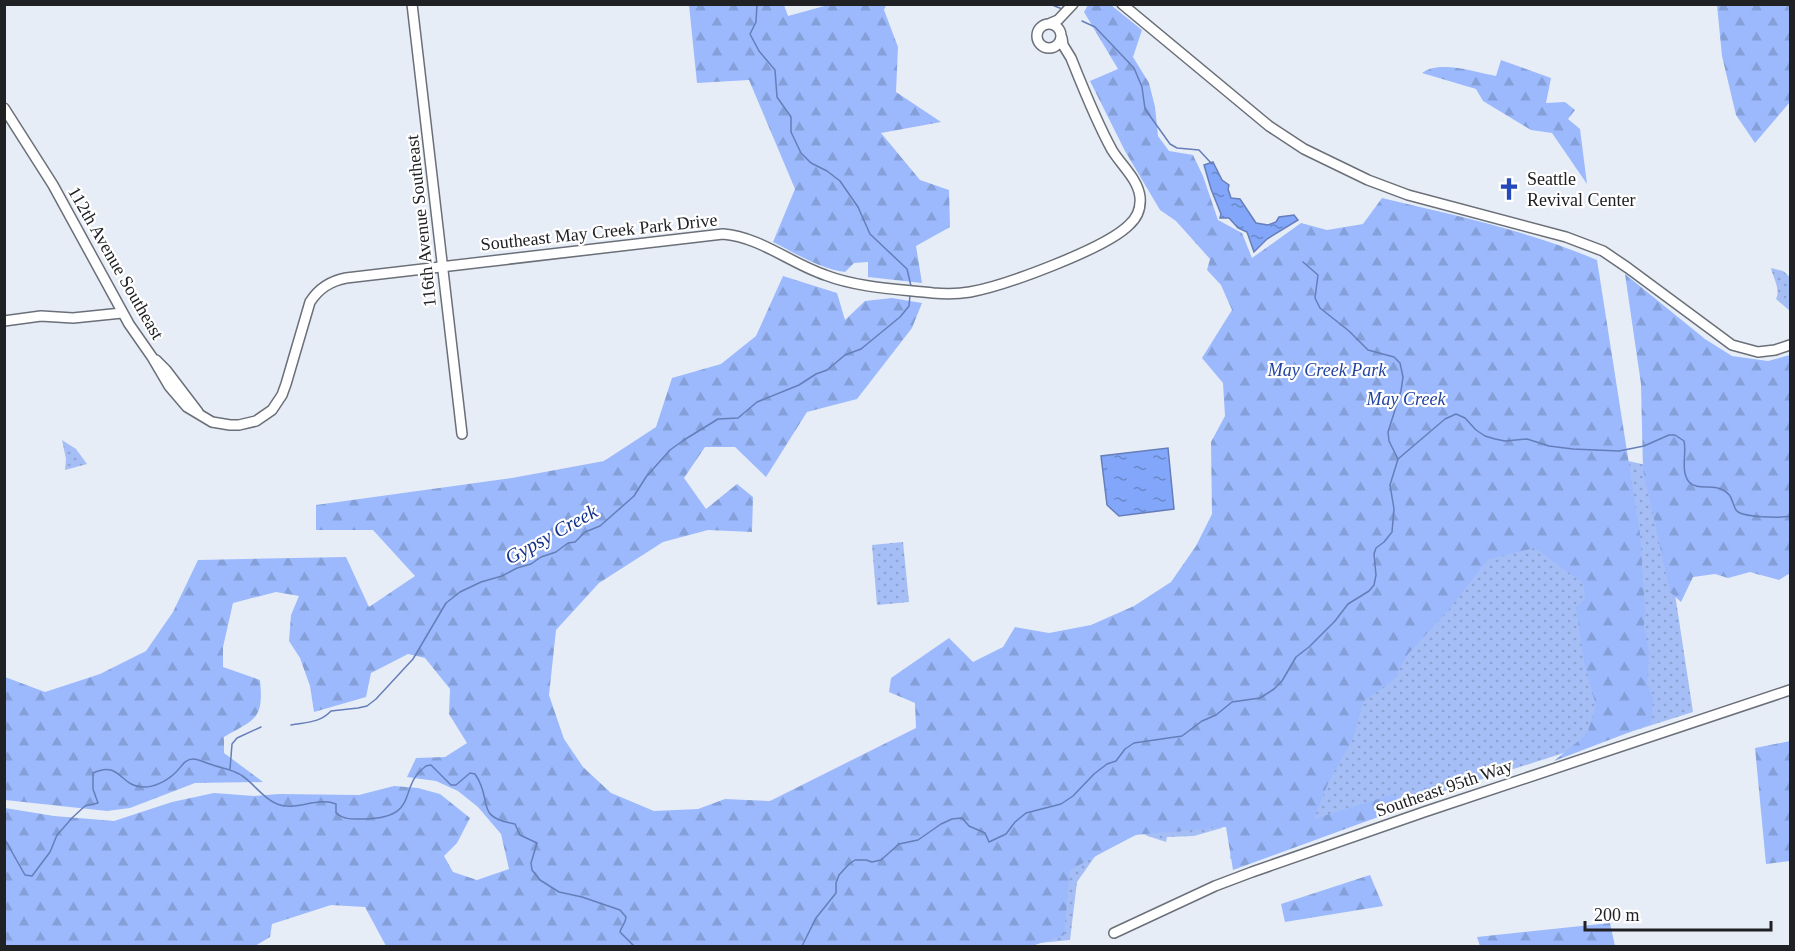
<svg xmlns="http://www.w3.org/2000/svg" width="1795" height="951" font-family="'Times New Roman',serif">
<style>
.green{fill:url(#green-dots)}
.forest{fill:url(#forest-firs)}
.water{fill:url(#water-ripples);stroke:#657eb9;stroke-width:1.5}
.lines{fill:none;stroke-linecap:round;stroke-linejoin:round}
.stream{stroke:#657eb9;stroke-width:1.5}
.tertiary-casing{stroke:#6a6f78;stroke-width:12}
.tertiary{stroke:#fff;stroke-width:9}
.labels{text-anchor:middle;stroke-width:4.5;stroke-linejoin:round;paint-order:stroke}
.poi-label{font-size:18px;fill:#202125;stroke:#fff;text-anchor:start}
.street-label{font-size:18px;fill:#202125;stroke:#fff}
.park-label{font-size:18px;font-style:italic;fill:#2343a1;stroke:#fff}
.water-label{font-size:20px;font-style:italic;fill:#13308c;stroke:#fff}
</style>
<defs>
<pattern id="green-dots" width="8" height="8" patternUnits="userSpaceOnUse" patternTransform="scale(1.5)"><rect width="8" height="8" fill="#a5bef6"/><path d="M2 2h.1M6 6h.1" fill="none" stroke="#8ea3d3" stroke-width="1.8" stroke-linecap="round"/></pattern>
<pattern id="forest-firs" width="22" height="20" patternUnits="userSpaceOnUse" patternTransform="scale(1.5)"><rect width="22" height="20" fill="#9bb9fc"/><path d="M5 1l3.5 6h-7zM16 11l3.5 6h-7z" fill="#859fd8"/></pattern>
<pattern id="water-ripples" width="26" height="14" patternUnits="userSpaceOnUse" patternTransform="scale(1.5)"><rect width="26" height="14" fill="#82a6f9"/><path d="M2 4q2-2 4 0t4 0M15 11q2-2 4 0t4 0" fill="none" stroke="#6a87c9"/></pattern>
</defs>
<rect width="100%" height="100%" fill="#e7edf7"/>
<g class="green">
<path d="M1771,268L1783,271L1790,277V311L1776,299C1781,289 1773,278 1771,268Z"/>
<polygon points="62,440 76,449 87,464 65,470 66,459"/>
<polygon points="1564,447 1715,480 1780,573 1759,575 1666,535 1693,712 1230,859 1235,822 1222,825 1222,828 1194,836 1167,837 1166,842 1145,835 1144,831 1096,855 1077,882 1070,940 1008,946 922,946"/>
<polygon points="903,542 909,602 877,605 872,545"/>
</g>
<g class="forest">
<path d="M689,5H784L788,16L828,5H886L884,10L898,47L896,92L941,122L881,133L920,180L949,190L950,227L916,246L922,283L868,277V262L854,263L845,272C820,269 795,253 773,242L795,189L749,80L697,83Z"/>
<path d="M1088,5H1111L1142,30L1133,57L1149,83L1155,107L1158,136L1169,151L1193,155L1203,176L1218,220L1242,233L1252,258L1301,223L1327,230L1363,224L1382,198C1454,215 1529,231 1597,260L1640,534L1645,607L1644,626L1649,654L1647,684L1653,699L1651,724L1554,761L1587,734L1596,706L1584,662L1576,607L1585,599L1583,583L1535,548L1488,559L1451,607L1408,654L1393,680L1363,702L1353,739L1329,781L1314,819L1394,794L1400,809L1233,870L1226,827L1135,835L1070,870L1064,935L1032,946H386L365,907L331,905L272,924L270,937L255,946H5V808L54,816L114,821L172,802L214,793L254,796L279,794L359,795L394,786L418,788L440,794L470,818L457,843L444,856L453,872L477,880L509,869L501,834L478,807L458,791L436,781L407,777L416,758L445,757L467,743L449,714L450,689L425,658L408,654L371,673L366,697L314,712L310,686L300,658L289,641L291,615L299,596L276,592L233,603L223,647V667L260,680C264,720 255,719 224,737V753L263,782L195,783L130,808L107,811L5,800V677L45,692L100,674L146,651L173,612L198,560L346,557L369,607L415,576L373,530H316V505L512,478L604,461L656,427L672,378L721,364L756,336L783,276L837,293L845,320L865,301L892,298L922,303L912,328L857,399L807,412L766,477L735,447H705L684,478L706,509L737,484L753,497L752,532L708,530L663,542L599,583L556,630L549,695L564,739L583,767L611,793L654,811L698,809L725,799L770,801L916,728L915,703L889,692L891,678L949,638L973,662L1003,647L1015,627L1049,633L1091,625L1134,606L1171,582L1196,546L1212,514L1211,442L1225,416L1223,383L1202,358L1232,310L1221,285L1207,270L1210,259L1176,221L1160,210L1125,151L1090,81L1118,69L1084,12Z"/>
<polygon points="1717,5 1790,5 1790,102 1755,143 1736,115 1722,56"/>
<path d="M1501,60L1551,78L1546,103L1565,102L1575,110L1568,119L1580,129L1587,184L1552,133L1531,130L1483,101L1476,89L1422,73C1440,60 1474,72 1496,76Z"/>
<polygon points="1625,274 1705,339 1732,356 1768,361 1790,355 1790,573 1779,580 1750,572 1728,578 1715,574 1693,577 1681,602 1670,592 1643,470 1641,384"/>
<polygon points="1790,741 1790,861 1766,864 1755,748"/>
<polygon points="1370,875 1383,906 1285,922 1281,904"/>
<polygon points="1610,923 1615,946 1480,946 1477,937"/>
</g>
<g class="water">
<polygon points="1213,162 1222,180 1229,185 1228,189 1231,198 1240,199 1256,223 1268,225 1276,222 1279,217 1294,215 1298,220 1267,239 1254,252 1247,232 1238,228 1229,218 1220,218 1221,214 1211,189 1204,165"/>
<polygon points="1168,448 1174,509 1119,516 1107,505 1101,456"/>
</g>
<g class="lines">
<g class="stream">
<polyline points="757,4 756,22 750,34 759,51 775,70 777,97 791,117 791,132 801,153 811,163 827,171 840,181 858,207 870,234 907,269 911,286"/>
<polyline points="1050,4 1062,9"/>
<polyline points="1082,21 1095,27 1134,68 1142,87 1145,109 1170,144 1177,148 1199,150 1212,164"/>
<polyline points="1303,262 1318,275 1315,298 1320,308 1349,331 1368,350 1394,357 1400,363 1403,377 1401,391 1388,432 1389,441 1398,459"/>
<path d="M291,725C306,722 320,723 331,711L358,708L367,706L376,699L413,659L446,603L460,592L481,582L502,576L517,568L531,564L541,557L556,552L568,543L575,542L585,532L600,526L634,496L646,477L670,450L684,440L718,419L738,418L757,402L799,385L816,374L827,370L845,355L861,349L900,317L909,306L910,295"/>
<polyline points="230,769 232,744 237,738 261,727"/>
<path d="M4,838L25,875L32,876L50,852L57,835L73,817L85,806L98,803L93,789V773C120,760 120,786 142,787C153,788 167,781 175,773C181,768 184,759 193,759C198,759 206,763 210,764C220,768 232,769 241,775C254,783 262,798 277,804C296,812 317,796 336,804V813C344,820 353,819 363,819C422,818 396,788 426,766L431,765L451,785H456L470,773L475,774C494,801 473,817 515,824L520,835L537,843L531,863L532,870L540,880L559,892L582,897L620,910L626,917C626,924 621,926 620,932L634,946"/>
<path d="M802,946L816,918L836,893V883L839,875L849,864L855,860H866L872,862L881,860L899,844L918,840L941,824L952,819L962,818L969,826L985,833L989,842L1006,834L1015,822L1026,813L1061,804L1073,796L1094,774L1107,764L1116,761L1125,749L1134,743L1182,736L1202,721L1216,715L1232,702L1260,698L1274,689L1282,681L1296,657L1309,647L1335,621L1348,604L1369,591L1374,585L1376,575L1374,554L1376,548L1384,542L1392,532L1394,509L1390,485L1398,459L1445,419L1456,414L1465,418L1476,430L1485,436L1495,439L1505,441L1527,439L1549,446L1573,449L1619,451L1644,446L1669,435H1675L1684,441C1687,453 1680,471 1689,482C1696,490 1711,485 1721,489C1733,494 1731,501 1736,510C1741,518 1782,518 1790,516"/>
</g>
<g class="tertiary-casing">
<g id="tertiary">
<polyline points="412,4 462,434"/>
<polyline points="1122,4 1269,126 1304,149 1368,180 1408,195 1566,237 1603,251 1628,268 1732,345 1758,352 1775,350 1790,345"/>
<polyline points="1051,23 1058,20 1073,4"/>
<circle cx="1049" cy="36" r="12"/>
<path d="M4,108L53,185L129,324L152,357L169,386L187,407L212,422L230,425H239L256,421L272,410L282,395L286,384L310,302C319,288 330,281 346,278L723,234C760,237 790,263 825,275C859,288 898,289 933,293C945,294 958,294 970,292C1004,286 1105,249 1129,225C1137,218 1141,208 1140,197C1138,179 1121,165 1112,150C1096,121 1083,88 1071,58L1063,45L1062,38"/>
<polyline points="4,321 41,316 73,318 122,313"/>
<polyline points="156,360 166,370 198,412"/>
<polyline points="1114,933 1215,886 1252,872 1424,812 1790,690"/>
</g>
</g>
<use href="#tertiary" class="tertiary"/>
</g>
<defs>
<g id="church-bare" transform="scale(1.8)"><path d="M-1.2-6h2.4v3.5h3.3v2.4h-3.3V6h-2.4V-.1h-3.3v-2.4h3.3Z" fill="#2449b8" stroke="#fff" stroke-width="2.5" paint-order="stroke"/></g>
</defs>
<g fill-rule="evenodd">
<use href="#church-bare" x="1509" y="189"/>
</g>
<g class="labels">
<g class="poi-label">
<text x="1527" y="185">Seattle<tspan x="1527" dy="21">Revival Center</tspan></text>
</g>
<g class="street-label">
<text transform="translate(421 221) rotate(-96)" y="6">116th Avenue Southeast</text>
<text transform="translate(599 232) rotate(-6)" y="6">Southeast May Creek Park Drive</text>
<text transform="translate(116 263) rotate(60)" y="6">112th Avenue Southeast</text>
<text transform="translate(1444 788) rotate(-19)" y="6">Southeast 95th Way</text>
</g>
<g class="park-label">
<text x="1327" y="376">May Creek Park</text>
<text x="1406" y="405">May Creek</text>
</g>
<g class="water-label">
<text transform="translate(551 534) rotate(-29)" y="7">Gypsy Creek</text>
</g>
</g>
<rect width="1795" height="951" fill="none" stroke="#202125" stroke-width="12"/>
<path d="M1585 921v9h186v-9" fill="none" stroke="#202125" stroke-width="3"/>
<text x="1594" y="921" font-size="18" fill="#202125" stroke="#ffffff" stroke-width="4.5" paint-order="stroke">200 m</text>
</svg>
